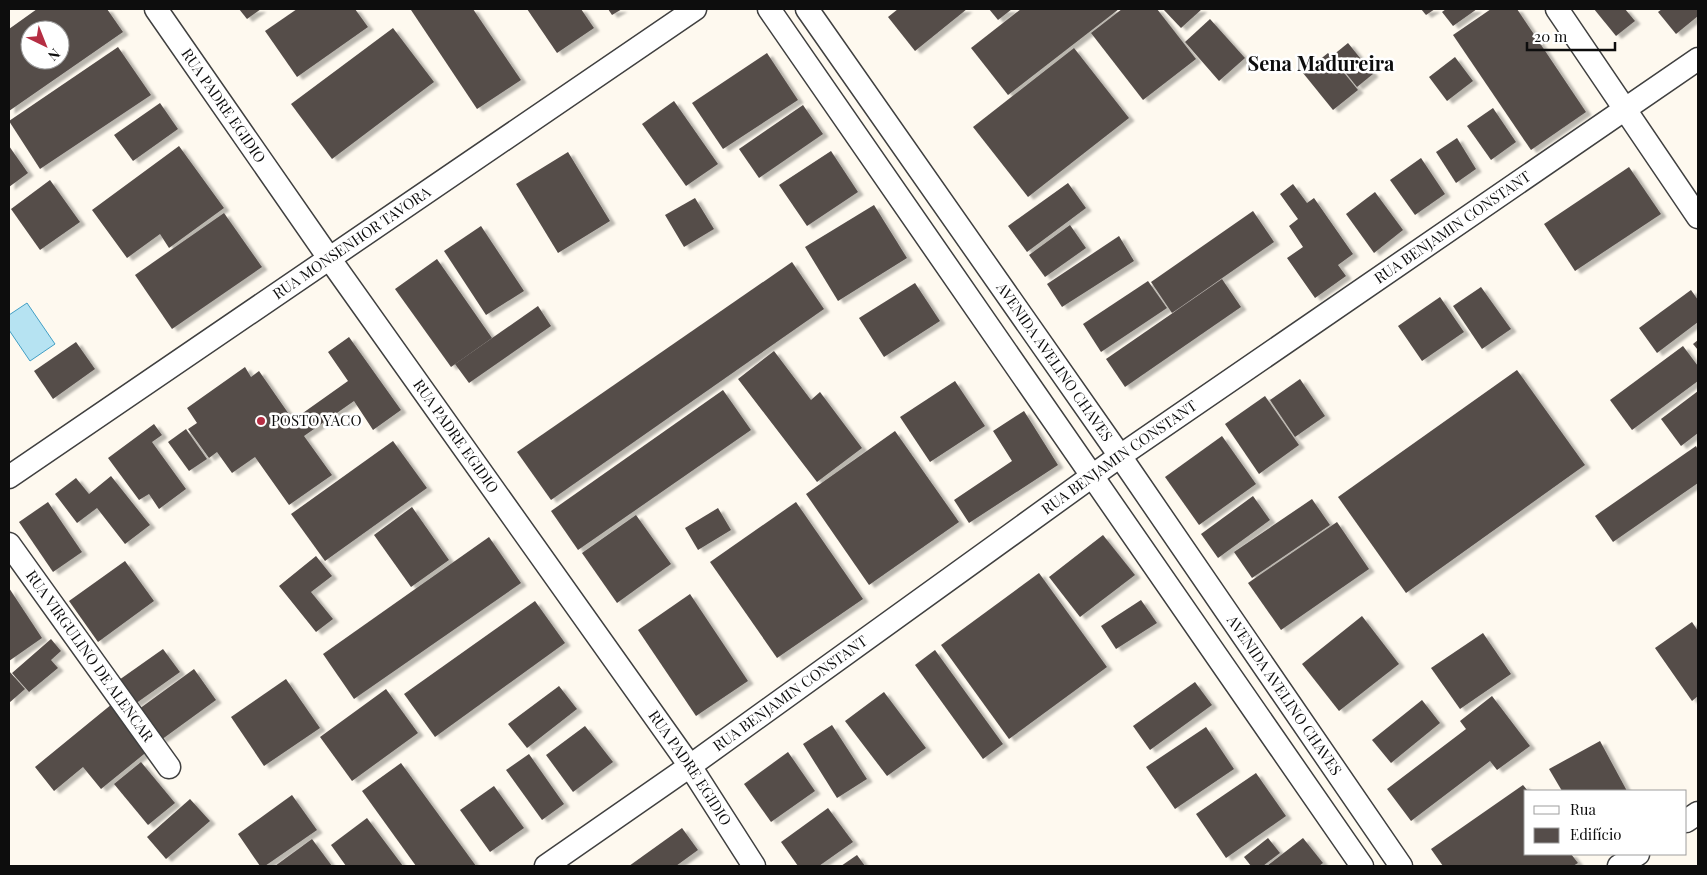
<svg xmlns="http://www.w3.org/2000/svg" width="1707" height="875" font-family="'Playfair Display',serif">
<style>
.water{fill:#b6e3f2;stroke:#429fc5}
.building{fill:#554d4a;fill-rule:evenodd;filter:url(#shadow)}
.lines{fill:none;stroke-linecap:round;stroke-linejoin:round}
.street-casing{stroke:#404040;stroke-width:25}
.street{stroke:#fff;stroke-width:22}
.poi-dot{fill:#b52e43;stroke:#fff;stroke-width:2}
.labels{text-anchor:middle;stroke-width:5;stroke-linejoin:round;paint-order:stroke}
.street-label{font-size:15px;fill:#0d0d0d;stroke:#fff}
.poi-label{font-size:15px;fill:#0d0d0d;stroke:#fff;text-anchor:start}
.district-label{font-size:20px;font-weight:bold;fill:#0d0d0d;stroke:#fff}
</style>
<defs>
<filter id="shadow"><feDropShadow dx="5.5" dy="3" stdDeviation="1" flood-color="#0004"/></filter>
</defs>
<rect width="100%" height="100%" fill="#fef9ef"/>
<polygon class="water" points="27,303 55,344 30,361 9,330 9,315"/>
<g class="building">
<path d="M37,9H107L123,32L9,111V29ZM30,30H60V60H30Z"/>
<polygon points="239,9 261,9 247,19"/>
<polygon points="297,9 355,9 368,27 297,77 265,31"/>
<polygon points="413,9 473,9 521,80 477,109 411,10"/>
<polygon points="527,9 581,9 594,28 557,53"/>
<polygon points="608,9 622,9 612,15"/>
<polygon points="898,9 967,9 915,51 888,17"/>
<polygon points="989,9 1012,9 998,20"/>
<polygon points="1021,9 1119,9 1008,95 971,48"/>
<polygon points="1122,9 1157,9 1196,59 1143,100 1091,33"/>
<polygon points="1163,9 1202,9 1181,28"/>
<polygon points="1421,9 1435,9 1426,15"/>
<polygon points="1446,9 1477,9 1453,26 1442,12"/>
<polygon points="1491,9 1517,9 1586,112 1531,150 1453,35"/>
<polygon points="1594,9 1625,9 1635,21 1616,36"/>
<polygon points="1662,9 1698,9 1698,16 1676,34 1658,12"/>
<polygon points="1210,19 1245,58 1219,81 1185,42"/>
<polygon points="393,28 434,82 332,159 291,104"/>
<polygon points="1348,43 1373,74 1357,87 1332,56"/>
<polygon points="118,47 151,95 40,169 9,121"/>
<polygon points="1074,48 1129,118 1028,197 973,127"/>
<polygon points="767,53 798,100 723,149 692,103"/>
<polygon points="1328,53 1358,90 1333,110 1303,73"/>
<polygon points="1455,57 1473,81 1447,101 1429,77"/>
<polygon points="674,101 718,164 686,186 642,124"/>
<polygon points="160,103 178,129 133,161 114,135"/>
<polygon points="803,105 823,134 759,178 739,149"/>
<polygon points="1493,108 1516,142 1491,160 1467,126"/>
<polygon points="1457,138 1476,169 1456,183 1436,152"/>
<polygon points="9,146 28,173 9,187"/>
<polygon points="179,146 224,208 169,248 160,234 127,258 92,210"/>
<polygon points="831,151 858,192 807,226 779,185"/>
<polygon points="568,152 610,221 558,253 516,184"/>
<polygon points="1421,158 1445,194 1415,215 1390,180"/>
<polygon points="1629,167 1661,214 1575,271 1544,224"/>
<polygon points="50,180 80,222 40,250 11,209"/>
<polygon points="1068,183 1086,208 1027,252 1008,226"/>
<polygon points="1293,184 1307,203 1314,198 1353,254 1338,265 1346,276 1315,298 1287,258 1303,247 1289,226 1298,219 1280,194"/>
<polygon points="1375,192 1403,230 1374,253 1346,214"/>
<polygon points="695,198 714,229 684,247 665,215"/>
<polygon points="874,205 907,258 838,301 805,247"/>
<polygon points="1253,211 1274,242 1172,313 1151,282"/>
<polygon points="224,213 262,267 172,329 135,275"/>
<polygon points="1070,225 1086,248 1045,277 1029,255"/>
<polygon points="481,226 524,291 486,315 444,251"/>
<polygon points="1119,236 1134,261 1062,307 1047,284"/>
<polygon points="437,259 492,338 451,367 395,289"/>
<polygon points="792,262 824,309 551,500 517,452"/>
<polygon points="1222,279 1241,307 1125,387 1106,359"/>
<polygon points="1148,281 1167,308 1101,352 1083,324"/>
<polygon points="915,283 940,321 884,357 859,318"/>
<polygon points="1481,287 1511,329 1482,349 1453,306"/>
<polygon points="1691,290 1698,300 1698,322 1657,353 1639,328"/>
<polygon points="1440,297 1464,332 1422,361 1398,326"/>
<polygon points="538,306 551,326 469,383 455,364"/>
<polygon points="349,337 401,410 373,430 354,401 304,436 332,475 289,505 255,457 232,473 217,452 209,458 188,429 197,423 187,408 245,367 251,377 259,371 293,420 348,381 328,352"/>
<polygon points="1698,340 1698,350 1693,344"/>
<polygon points="76,342 95,369 53,399 34,371"/>
<polygon points="1683,346 1698,366 1698,381 1632,430 1610,400"/>
<polygon points="774,351 811,400 820,392 862,448 817,482 738,379"/>
<polygon points="1517,370 1585,465 1406,593 1338,497"/>
<polygon points="1300,379 1325,416 1295,437 1270,400"/>
<polygon points="955,381 985,426 930,462 900,417"/>
<polygon points="723,390 751,430 578,550 551,511"/>
<polygon points="1698,391 1698,433 1681,446 1661,419"/>
<polygon points="1265,396 1299,445 1259,474 1225,424"/>
<polygon points="1024,411 1058,465 969,523 954,500 1012,461 993,431"/>
<polygon points="154,424 162,435 152,442 186,489 159,509 149,494 139,500 108,458"/>
<polygon points="186,429 207,459 189,471 168,442"/>
<polygon points="895,431 959,522 869,585 806,494"/>
<polygon points="1222,436 1256,484 1199,525 1165,477"/>
<polygon points="393,441 427,488 325,561 291,514"/>
<polygon points="1696,446 1698,450 1698,483 1613,542 1595,516"/>
<polygon points="111,476 150,525 125,544 97,508 77,523 55,494 76,478 89,494"/>
<polygon points="1253,496 1270,520 1218,558 1201,534"/>
<polygon points="1312,499 1330,525 1252,578 1234,552"/>
<polygon points="48,502 82,552 53,572 19,522"/>
<polygon points="796,502 863,599 777,658 710,562"/>
<polygon points="412,507 449,560 411,587 374,535"/>
<polygon points="718,508 731,530 698,550 685,528"/>
<polygon points="636,515 671,564 617,603 582,553"/>
<polygon points="1337,522 1369,569 1281,630 1248,583"/>
<polygon points="1103,535 1135,575 1080,617 1049,577"/>
<polygon points="489,537 521,583 354,699 323,654"/>
<polygon points="316,556 332,576 311,592 333,619 316,632 279,586"/>
<polygon points="125,561 154,601 98,642 69,601"/>
<polygon points="1039,573 1107,667 1009,739 941,645"/>
<polygon points="9,588 42,638 9,661"/>
<polygon points="690,594 748,681 696,716 638,630"/>
<polygon points="1141,600 1157,623 1116,649 1101,626"/>
<polygon points="535,601 565,643 435,737 404,694"/>
<polygon points="1362,616 1399,664 1339,711 1302,664"/>
<polygon points="1692,622 1698,631 1698,696 1692,701 1655,648"/>
<polygon points="1483,633 1511,674 1460,709 1431,668"/>
<polygon points="51,639 61,651 51,660 58,668 29,692 12,673"/>
<polygon points="163,649 180,672 135,704 119,680"/>
<polygon points="935,650 1003,744 983,759 915,665"/>
<polygon points="194,669 216,700 161,740 139,709"/>
<polygon points="9,671 25,689 9,703"/>
<polygon points="286,679 320,728 264,766 231,717"/>
<polygon points="1195,682 1212,705 1150,750 1133,726"/>
<polygon points="559,686 577,709 527,748 508,724"/>
<polygon points="386,689 418,733 352,781 320,737"/>
<polygon points="884,692 926,748 887,776 845,721"/>
<polygon points="1492,696 1530,746 1497,770 1490,761 1411,821 1387,789 1466,729 1460,721"/>
<polygon points="1422,700 1440,723 1391,763 1372,740"/>
<polygon points="112,704 149,750 101,789 83,767 54,791 35,767"/>
<polygon points="832,725 867,779 837,798 803,744"/>
<polygon points="585,726 613,762 573,792 546,755"/>
<polygon points="1206,727 1234,769 1175,809 1146,767"/>
<polygon points="1600,741 1627,791 1562,791 1549,769"/>
<polygon points="788,752 815,791 771,822 744,784"/>
<polygon points="529,754 564,804 542,820 506,770"/>
<polygon points="141,762 175,803 148,825 114,784"/>
<polygon points="401,763 476,866 416,866 362,791"/>
<polygon points="1256,773 1286,816 1226,858 1196,814"/>
<polygon points="1523,785 1528,791 1526,791 1526,854 1571,854 1578,863 1573,866 1443,866 1431,849"/>
<polygon points="494,786 524,828 490,852 460,810"/>
<polygon points="292,795 317,830 265,866 260,866 238,834"/>
<polygon points="190,799 210,821 166,859 147,837"/>
<polygon points="828,808 853,842 819,866 798,866 781,842"/>
<polygon points="367,818 403,866 346,866 331,845"/>
<polygon points="682,828 698,850 676,866 629,866"/>
<polygon points="1268,838 1280,853 1263,866 1251,866 1244,857"/>
<polygon points="1303,838 1323,863 1319,866 1267,866"/>
<polygon points="312,839 332,866 275,866"/>
<polygon points="857,855 865,866 841,866"/>
</g>
<g class="lines">
<g class="street-casing">
<g id="street">
<path id="s1" d="M156,9L329,258L690,766L754,866"/>
<polyline points="769,9 1362,866"/>
<path id="s2" d="M807,9L1120,456L1401,866"/>
<polyline points="1557,9 1698,217"/>
<path id="s3" d="M9,477L695,9"/>
<path id="s4" d="M9,544L169,767"/>
<polyline points="1686,821 1698,813"/>
<path id="s5" d="M546,866L690,766L1120,456L1698,59"/>
<polyline points="1619,866 1638,854"/>
</g>
</g>
<use href="#street" class="street"/>
</g>
<circle class="poi-dot" cx="261" cy="421" r="5"/>
<g class="labels">
<g class="street-label">
<text dy="5" stroke="none"><textPath href="#s1" startOffset="118">RUA PADRE EGIDIO</textPath></text>
<text dy="5" stroke="none"><textPath href="#s5" startOffset="1109">RUA BENJAMIN CONSTANT</textPath></text>
<text dy="5" stroke="none"><textPath href="#s3" startOffset="415">RUA MONSENHOR TAVORA</textPath></text>
<text dy="5" stroke="none"><textPath href="#s2" startOffset="431">AVENIDA AVELINO CHAVES</textPath></text>
<text dy="5" stroke="none"><textPath href="#s1" startOffset="522">RUA PADRE EGIDIO</textPath></text>
<text dy="5" stroke="none"><textPath href="#s5" startOffset="704">RUA BENJAMIN CONSTANT</textPath></text>
<text dy="5" stroke="none"><textPath href="#s4" startOffset="138">RUA VIRGULINO DE ALENCAR</textPath></text>
<text dy="5" stroke="none"><textPath href="#s5" startOffset="299">RUA BENJAMIN CONSTANT</textPath></text>
<text dy="5" stroke="none"><textPath href="#s2" startOffset="836">AVENIDA AVELINO CHAVES</textPath></text>
<text dy="5" stroke="none"><textPath href="#s1" startOffset="928">RUA PADRE EGIDIO</textPath></text>
</g>
<g class="poi-label">
<text x="271" y="426">POSTO YACO</text>
</g>
<g class="district-label">
<text x="1321" y="71">Sena Madureira</text>
</g>
</g>
<rect width="1707" height="875" fill="none" stroke="#0d0d0d" stroke-width="20"/>
<rect x="1524" y="790" width="162" height="65" fill="#ffffff" stroke="#9e9e9e"/>
<rect x="1534" y="806" width="25" height="8" fill="#ffffff" stroke="#9e9e9e"/>
<text x="1570" y="815" font-size="15" fill="#0d0d0d">Rua</text>
<rect x="1534" y="828" width="25" height="15" fill="#554d4a" stroke="#9e9e9e"/>
<text x="1570" y="840" font-size="15" fill="#0d0d0d">Edifício</text>
<g transform="translate(45 45) rotate(137)"><circle r="24" fill="#ffffff" stroke="#9e9e9e"/>
<path d="M0-4L9 19L0 12L-9 19Z" fill="#b52e43"/>
<text y="-8" font-size="14" font-weight="bold" text-anchor="middle" fill="#0d0d0d">N</text>
</g>
<path d="M1527 42v8h88v-8" fill="none" stroke="#0d0d0d" stroke-width="2.5"/>
<text x="1534" y="42" font-size="15" fill="#0d0d0d" stroke="#ffffff" stroke-width="4" paint-order="stroke">20 m</text>
</svg>
